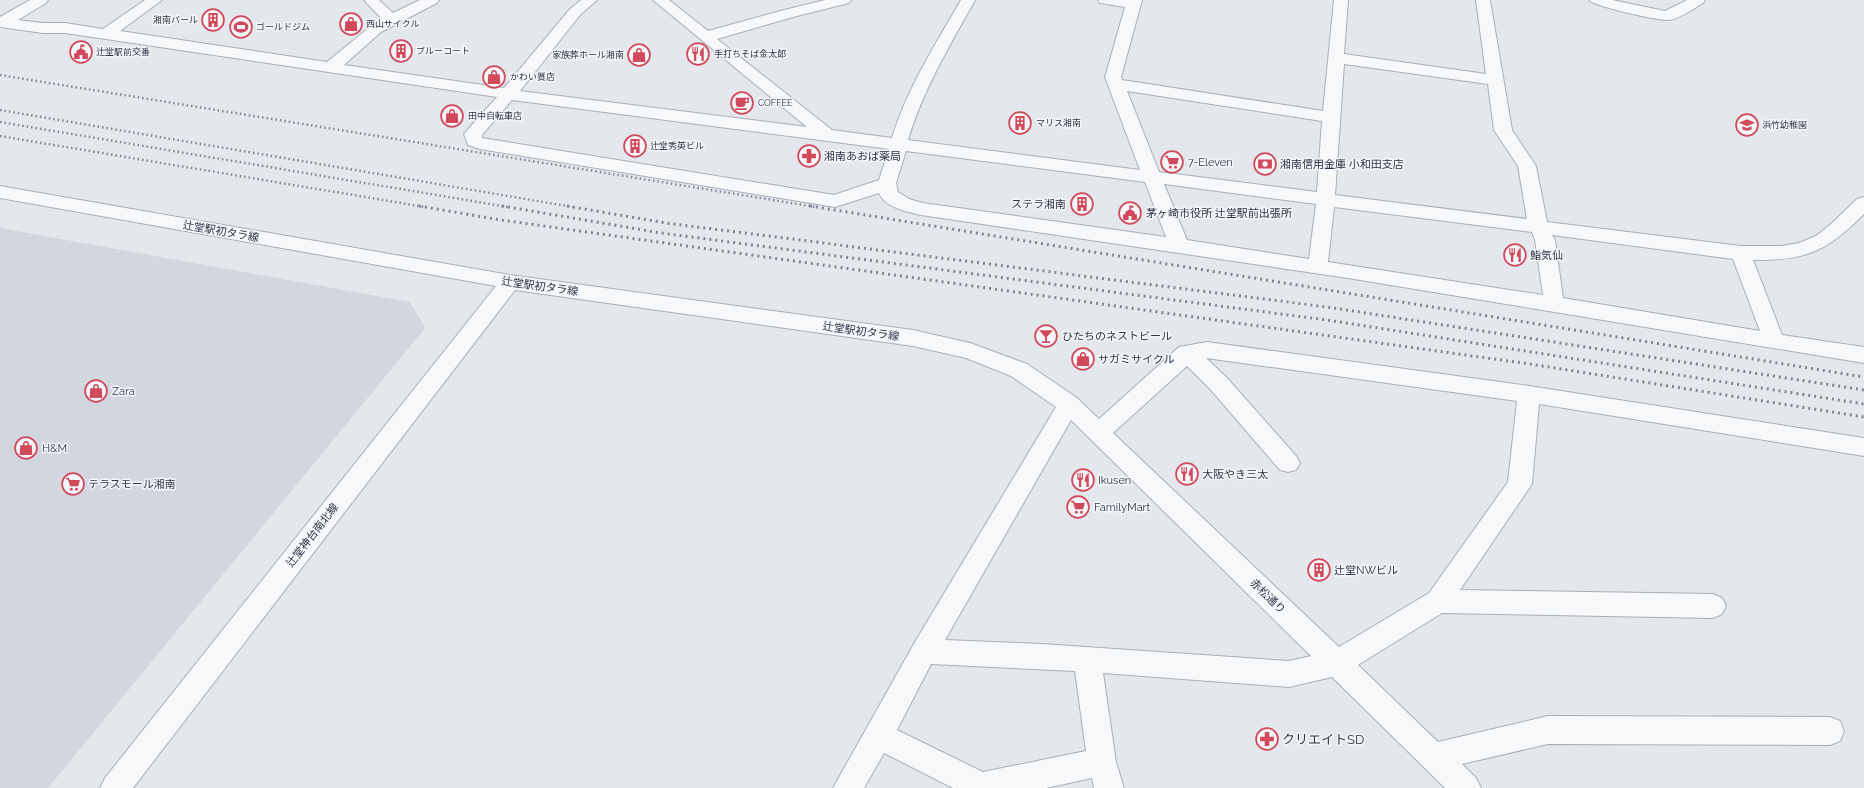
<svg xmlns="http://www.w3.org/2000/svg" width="1864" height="788" font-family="Raleway,'Noto Sans JP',sans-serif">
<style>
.built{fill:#d2d6de}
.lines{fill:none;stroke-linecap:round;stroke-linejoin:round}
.minor-casing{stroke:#a9aeb7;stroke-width:2}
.minor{fill:#f7f8fa;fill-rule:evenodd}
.rail-far1{stroke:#7d8696;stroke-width:2.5;stroke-dasharray:1.5 3;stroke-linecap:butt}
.rail{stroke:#7d8696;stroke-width:3;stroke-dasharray:2 4;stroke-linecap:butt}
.labels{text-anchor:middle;stroke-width:3;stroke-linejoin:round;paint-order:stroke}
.far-poi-label{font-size:9px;fill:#2b3445;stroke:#f4f6f9;text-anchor:start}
.poi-label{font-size:11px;fill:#2b3445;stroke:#f4f6f9;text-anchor:start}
.street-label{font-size:11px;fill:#2b3445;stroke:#f4f6f9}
.near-poi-label{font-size:13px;fill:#2b3445;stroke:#f4f6f9;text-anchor:start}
</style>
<rect width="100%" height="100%" fill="#e4e7ec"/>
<polygon class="built" points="0,228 410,302 425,328 48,788 0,788"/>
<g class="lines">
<g class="minor-casing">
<g id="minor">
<path d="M30,0H48L46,3L18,20L43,23H65L103,29L145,0H162L120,31L327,62L371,26L382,19L364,0H379L393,13L420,0H439L437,3L381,32L344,65L504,88L570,9L581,0H597L580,15L520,91L807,127L653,0H669L708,31L784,10L825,0H851L849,3L793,17L717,39L832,130L892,138C907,89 935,45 961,0H975C950,45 923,90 908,140L1140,170L1105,77L1125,7L1100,3L1098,0H1142L1121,77L1122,80L1323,111L1334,0H1348L1344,54L1486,74L1476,0H1490L1512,130L1536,166L1547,222L1741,246H1782L1799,243L1816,236L1831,224L1857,199L1864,197V214C1827,251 1806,261 1753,260L1782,335L1864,347V363L1348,278L921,215C908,212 884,207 879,193L835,207L480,149L468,145L464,134L497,97L65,33H43L0,27V17ZM1344,64L1488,84L1494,130L1518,166L1527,219L1335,195ZM1127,91L1322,121L1317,192L1159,172ZM512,100L889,149L879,180L834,195L482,138V135ZM906,151L1145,182L1166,237L923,203L909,199L898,192L896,183ZM1164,184L1316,204L1309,259L1187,240ZM1334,207L1532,232L1535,240L1543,295L1328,262ZM1552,235L1733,259L1760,331L1563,298L1555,240Z"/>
<path d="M1589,0H1612L1665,11L1687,0H1705L1703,3C1695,8 1676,21 1667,20C1656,20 1593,6 1589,0Z"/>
<path d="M0,186L510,275L913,330L970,343L1027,364L1077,398L1099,419L1179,347L1207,342L1529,386L1864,438V456L1539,404L1532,484L1460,590L1713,594L1722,598L1726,606L1722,614L1713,618L1442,613L1358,665L1438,742L1548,716L1830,717L1840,721L1844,731L1840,741L1830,745L1548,744L1462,764L1476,778L1481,788H1445L1332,677L1289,687L1103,673L1116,762L1124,788H1094L1092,778L1046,788H953L884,753L864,788H833L915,642L1056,407L1011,376L966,358L913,346L515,290L133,788H100L105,778L496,286L0,198ZM1206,358L1517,401L1508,482L1429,593L1339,647L1113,433L1187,366L1211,390L1280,470L1288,472L1296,470L1300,463L1296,456L1227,378ZM1071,420L1311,656L1289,661L1042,644L945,640ZM931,664L1075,671L1086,751L983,772L897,730Z"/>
</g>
</g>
<use href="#minor" class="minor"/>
<g class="rail-far1">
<polyline points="0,75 816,207"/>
<polyline points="0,110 573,207"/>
<polyline points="0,122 508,207"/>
<polyline points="0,136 425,207"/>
</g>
<g class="rail">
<polyline points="419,206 501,220 1530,364 1864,417"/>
<polyline points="502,206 661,233 1327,320 1864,404"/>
<polyline points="567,206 666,223 1327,307 1864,390"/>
<polyline points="810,206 1864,377"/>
</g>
</g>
<defs>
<g id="building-ring" transform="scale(1.15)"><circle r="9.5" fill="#f4f6f9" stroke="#d1495b" stroke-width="1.5"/><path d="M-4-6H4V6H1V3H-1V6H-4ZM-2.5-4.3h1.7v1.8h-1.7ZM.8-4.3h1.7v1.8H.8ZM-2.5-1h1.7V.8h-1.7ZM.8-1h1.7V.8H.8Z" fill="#d1495b"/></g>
<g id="shop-ring" transform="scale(1.15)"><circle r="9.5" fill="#f4f6f9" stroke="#d1495b" stroke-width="1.5"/><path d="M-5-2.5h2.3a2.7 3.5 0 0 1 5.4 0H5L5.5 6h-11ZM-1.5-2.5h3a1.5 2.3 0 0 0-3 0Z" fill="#d1495b"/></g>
<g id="stadium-ring" transform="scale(1.15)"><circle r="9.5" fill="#f4f6f9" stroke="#d1495b" stroke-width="1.5"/><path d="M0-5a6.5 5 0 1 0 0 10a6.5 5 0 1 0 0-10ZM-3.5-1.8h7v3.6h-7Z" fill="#d1495b"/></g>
<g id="civic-ring" transform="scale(1.15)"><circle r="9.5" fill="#f4f6f9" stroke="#d1495b" stroke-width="1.5"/><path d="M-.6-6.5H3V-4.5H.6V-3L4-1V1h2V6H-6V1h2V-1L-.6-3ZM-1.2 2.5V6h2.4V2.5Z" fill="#d1495b"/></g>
<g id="restaurant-ring" transform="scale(1.15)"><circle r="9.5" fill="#f4f6f9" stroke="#d1495b" stroke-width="1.5"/><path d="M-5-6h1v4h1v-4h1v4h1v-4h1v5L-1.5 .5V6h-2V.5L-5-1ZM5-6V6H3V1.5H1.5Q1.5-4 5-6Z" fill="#d1495b"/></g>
<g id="cafe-ring" transform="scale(1.15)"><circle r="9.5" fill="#f4f6f9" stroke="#d1495b" stroke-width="1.5"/><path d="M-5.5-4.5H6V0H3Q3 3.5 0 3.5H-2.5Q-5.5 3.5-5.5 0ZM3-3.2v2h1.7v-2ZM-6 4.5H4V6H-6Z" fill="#d1495b"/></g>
<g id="school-ring" transform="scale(1.15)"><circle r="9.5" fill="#f4f6f9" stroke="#d1495b" stroke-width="1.5"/><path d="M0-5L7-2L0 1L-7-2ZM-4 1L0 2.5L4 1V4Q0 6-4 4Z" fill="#d1495b"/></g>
<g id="pharmacy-ring" transform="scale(1.15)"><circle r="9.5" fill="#f4f6f9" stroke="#d1495b" stroke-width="1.5"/><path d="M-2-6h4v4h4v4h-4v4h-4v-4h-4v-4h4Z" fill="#d1495b"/></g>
<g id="supermarket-ring" transform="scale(1.15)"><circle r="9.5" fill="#f4f6f9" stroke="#d1495b" stroke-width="1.5"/><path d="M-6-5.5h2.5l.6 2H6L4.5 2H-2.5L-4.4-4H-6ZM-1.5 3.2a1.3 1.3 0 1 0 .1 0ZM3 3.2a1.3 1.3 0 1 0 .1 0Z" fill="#d1495b"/></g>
<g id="bank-ring" transform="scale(1.15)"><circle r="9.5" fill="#f4f6f9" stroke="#d1495b" stroke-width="1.5"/><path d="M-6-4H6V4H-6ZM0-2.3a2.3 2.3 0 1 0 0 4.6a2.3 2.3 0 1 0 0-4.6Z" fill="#d1495b"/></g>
<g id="bar-ring" transform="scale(1.15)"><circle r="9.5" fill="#f4f6f9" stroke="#d1495b" stroke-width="1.5"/><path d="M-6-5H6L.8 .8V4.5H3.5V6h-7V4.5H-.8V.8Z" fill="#d1495b"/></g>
</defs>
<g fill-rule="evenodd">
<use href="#building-ring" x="213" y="20"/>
<use href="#shop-ring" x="351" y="24"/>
<use href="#stadium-ring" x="241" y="27"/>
<use href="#building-ring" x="401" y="51"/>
<use href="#civic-ring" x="81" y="52"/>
<use href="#restaurant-ring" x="698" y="54"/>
<use href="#shop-ring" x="639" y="55"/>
<use href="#shop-ring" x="494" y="77"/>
<use href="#cafe-ring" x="742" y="103"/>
<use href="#shop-ring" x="452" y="116"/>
<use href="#building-ring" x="1020" y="123"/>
<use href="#school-ring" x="1747" y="125"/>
<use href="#building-ring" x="635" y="146"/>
<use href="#pharmacy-ring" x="809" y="156"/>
<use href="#supermarket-ring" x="1172" y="162"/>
<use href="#bank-ring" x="1265" y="164"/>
<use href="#building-ring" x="1082" y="204"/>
<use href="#civic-ring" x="1130" y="213"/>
<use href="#restaurant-ring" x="1515" y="255"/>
<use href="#bar-ring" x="1046" y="336"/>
<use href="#shop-ring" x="1083" y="359"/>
<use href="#shop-ring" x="96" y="391"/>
<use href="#shop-ring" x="26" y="448"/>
<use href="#restaurant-ring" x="1187" y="474"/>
<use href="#restaurant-ring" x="1083" y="480"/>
<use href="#supermarket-ring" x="73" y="484"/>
<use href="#supermarket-ring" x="1078" y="507"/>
<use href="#building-ring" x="1319" y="570"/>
<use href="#pharmacy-ring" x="1267" y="739"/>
</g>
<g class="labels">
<g class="far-poi-label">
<text x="198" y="23" text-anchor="end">湘南パール</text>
<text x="366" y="27">西山サイクル</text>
<text x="256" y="30">ゴールドジム</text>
<text x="416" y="54">ブルーコート</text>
<text x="96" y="55">辻堂駅前交番</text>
<text x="714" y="57">手打ちそば金太郎</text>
<text x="624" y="58" text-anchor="end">家族葬ホール湘南</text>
<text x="510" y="80">かわい質店</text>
<text x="758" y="106">COFFEE</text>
<text x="468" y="119">田中自転車店</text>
<text x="1036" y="126">マリス湘南</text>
<text x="1762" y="128">浜竹幼稚園</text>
<text x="650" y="149">辻堂秀英ビル</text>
</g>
<g class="poi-label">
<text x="824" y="160">湘南あおば薬局</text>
<text x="1188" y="166">7-Eleven</text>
<text x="1280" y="168">湘南信用金庫 小和田支店</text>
<text x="1066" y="208" text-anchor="end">ステラ湘南</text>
<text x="1146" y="217">茅ヶ崎市役所 辻堂駅前出張所</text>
<text x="1530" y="259">鮨気仙</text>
<text x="1062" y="340">ひたちのネストビール</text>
<text x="1098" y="363">サガミサイクル</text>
<text x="112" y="395">Zara</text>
<text x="42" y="452">H&amp;M</text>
<text x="1202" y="478">大阪やき三太</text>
<text x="1098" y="484">Ikusen</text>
<text x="88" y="488">テラスモール湘南</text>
<text x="1094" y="511">FamilyMart</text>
<text x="1334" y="574">辻堂NWビル</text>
</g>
<g class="street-label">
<text transform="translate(221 231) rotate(10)" y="4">辻堂駅初タラ線</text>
<text transform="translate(540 286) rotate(8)" y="4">辻堂駅初タラ線</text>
<text transform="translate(861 331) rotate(8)" y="4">辻堂駅初タラ線</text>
<text transform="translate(312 535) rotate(-52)" y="4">辻堂神台南北線</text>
<text transform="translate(1268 596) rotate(44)" y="4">赤松通り</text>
</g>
<g class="near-poi-label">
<text x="1282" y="744">クリエイトSD</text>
</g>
</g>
</svg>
